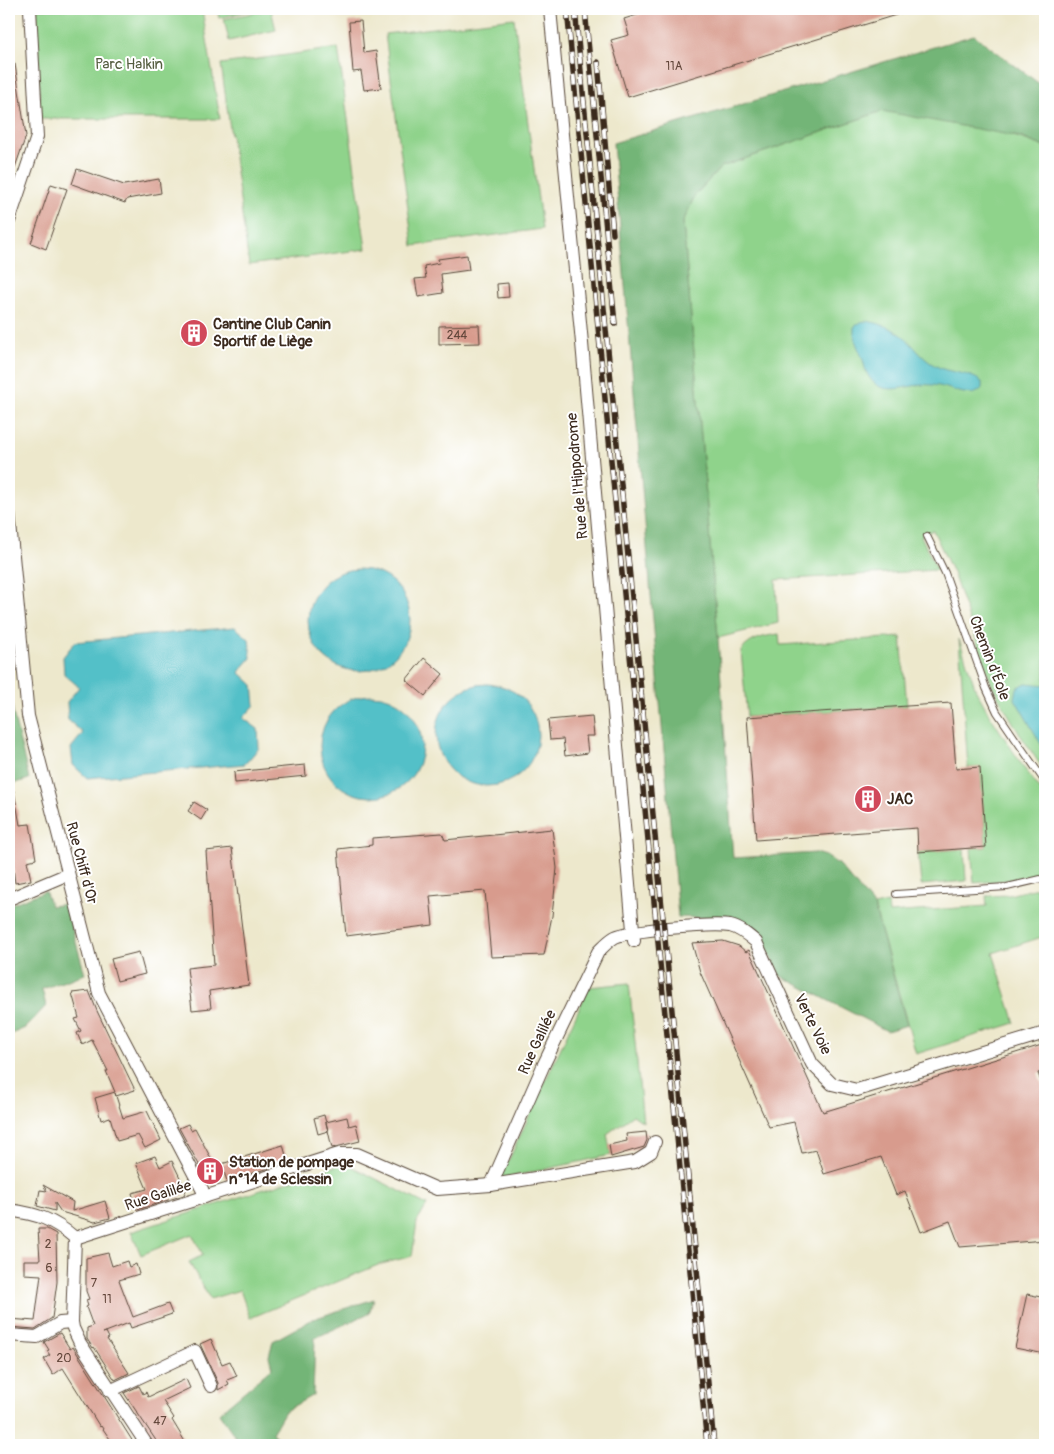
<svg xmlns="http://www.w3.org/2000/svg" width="1054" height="1454" font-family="Pangolin,sans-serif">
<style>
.green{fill:#8fd38b;stroke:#657e54}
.forest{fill:#73b577;stroke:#57704a}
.water{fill:#52c0c8;stroke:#467573}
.building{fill:#d89b8d}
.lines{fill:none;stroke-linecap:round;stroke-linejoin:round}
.service-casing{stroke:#564638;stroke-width:8}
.minor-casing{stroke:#564638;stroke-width:14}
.service{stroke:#fff;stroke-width:6}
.minor{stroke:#fff;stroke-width:12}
.rail-casing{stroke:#3b2a1e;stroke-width:5.5}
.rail{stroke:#fff;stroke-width:4;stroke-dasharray:11;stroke-linecap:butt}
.labels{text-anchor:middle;stroke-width:4;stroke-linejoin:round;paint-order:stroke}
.number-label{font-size:12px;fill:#62463a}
.park-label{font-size:15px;fill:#545d3f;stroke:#fff}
.poi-label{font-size:15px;font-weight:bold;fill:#3b2a1e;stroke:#fff;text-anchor:start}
.street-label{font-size:15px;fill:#3b2a1e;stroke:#fff}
</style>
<rect width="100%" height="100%" fill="#fff"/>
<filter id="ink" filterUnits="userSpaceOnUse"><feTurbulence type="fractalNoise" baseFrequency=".02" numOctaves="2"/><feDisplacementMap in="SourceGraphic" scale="10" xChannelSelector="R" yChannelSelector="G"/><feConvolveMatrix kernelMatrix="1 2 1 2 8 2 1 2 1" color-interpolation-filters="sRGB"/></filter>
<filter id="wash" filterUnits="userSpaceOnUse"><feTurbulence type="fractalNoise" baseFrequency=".0096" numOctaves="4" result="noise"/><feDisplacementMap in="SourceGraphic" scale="20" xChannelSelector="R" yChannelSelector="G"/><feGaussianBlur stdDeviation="1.12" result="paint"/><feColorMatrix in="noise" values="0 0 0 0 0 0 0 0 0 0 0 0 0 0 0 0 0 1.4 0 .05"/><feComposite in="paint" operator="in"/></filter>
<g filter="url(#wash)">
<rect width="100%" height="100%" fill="#ede8cc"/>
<g class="green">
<polygon points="37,9 202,9 220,119 40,119"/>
<polygon points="217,9 257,9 219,18"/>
<polygon points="271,9 276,30 229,41 224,19"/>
<polygon points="514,18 542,229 413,246 385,34"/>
<polygon points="338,48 366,249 249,265 221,64"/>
<path d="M882,111C938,119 992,126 1045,147V772L1019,733L992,686L953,573L933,530L921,536L937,570L776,580L778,623L718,638L683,222L695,195L721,167Z"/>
<path d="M779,634L780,645L901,637L907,706L747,717L741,651C750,639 764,636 779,634Z"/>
<path d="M959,639L976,690L989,714L1024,768L1045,796V871C1023,880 998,881 974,883L971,848L986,847L980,768H968Z"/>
<polygon points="964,849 966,881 921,885 918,852"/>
<polygon points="1045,886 1045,936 993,953 1015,1023 916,1054 874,906 888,903 889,913 987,906 986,896 1009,895"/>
<polygon points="629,983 643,1122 633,1115 607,1134 611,1155 500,1179 589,987"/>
<polygon points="345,1163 427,1205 417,1222 412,1256 378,1265 250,1318 240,1290 210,1299 189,1262 203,1255 192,1234 141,1255 131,1232"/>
</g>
<g class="forest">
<polygon points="974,35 1045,88 1045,147 1020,137 882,111 721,167 695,195 683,222 718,638 733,858 816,853 826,856 838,864 874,906 907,1025 887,1031 779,975 762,939 747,924 732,919 678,917 613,143"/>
<polygon points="9,671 13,713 29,779 9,785"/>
<polygon points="45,891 51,906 65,904 85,974 42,989 46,1006 25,1028 9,1035 9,957 10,956 9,948 9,905"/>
<polygon points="374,1299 369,1313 315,1338 313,1395 285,1411 272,1433 285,1445 241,1445 219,1413 272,1368 269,1356 273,1341 313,1319"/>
</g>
<g class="water">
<path d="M866,321C879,323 893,328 903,336C914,345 920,357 934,365C949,374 968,371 982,382V388C973,401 952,388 939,386C933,385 926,384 920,385C899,387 878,398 866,371C865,368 864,364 863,360C859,348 853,341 854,327L861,322Z"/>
<circle cx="359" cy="620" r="51"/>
<polygon points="235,627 249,639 251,658 239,672 253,685 255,705 243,718 258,729 259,748 245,764 87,778 73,765 71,748 83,733 68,720 67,702 79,687 64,674 63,657 75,642"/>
<polygon points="1026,683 1045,685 1045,751 1015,699 1017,688"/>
<circle cx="487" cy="735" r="51"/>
<circle cx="371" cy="746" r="51"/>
</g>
<g id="blocks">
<g class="building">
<polygon points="656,9 909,9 909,11 628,97 611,40 629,35 624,19"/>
<polygon points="361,21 364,53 376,51 381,88 364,90 361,71 353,72 349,22"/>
<polygon points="9,64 15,64 26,136 13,173 9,147"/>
<polygon points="77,169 124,185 159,179 161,193 127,199 125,203 72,184"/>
<polygon points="51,184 67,189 46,249 31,243"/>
<polygon points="467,255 469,270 441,274 443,293 418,297 415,279 426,278 424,266 439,263 438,259"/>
<polygon points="508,283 509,297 498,298 497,284"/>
<polygon points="479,325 480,343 439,344 439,326"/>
<polygon points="184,326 206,329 204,340 182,338"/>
<polygon points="424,658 443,674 425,696 406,680"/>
<polygon points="951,703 956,769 980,767 986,847 918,852 917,828 756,840 747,717"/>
<polygon points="592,716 594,736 586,736 588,753 565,756 563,739 550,740 548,720"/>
<polygon points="305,765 306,776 235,783 234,772"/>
<polygon points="14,791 20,825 30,824 36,859 27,861 31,880 15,883 13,868 9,869 9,792"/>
<polygon points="194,802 207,810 201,820 188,811"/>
<polygon points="552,829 557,868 552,916 544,955 491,957 485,891 430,896 433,925 346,936 338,849 372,845 372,838 442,833 445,840"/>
<polygon points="232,848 249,985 209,991 211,1008 192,1010 187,968 214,965 206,851"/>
<polygon points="723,941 739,946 746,952 749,950 823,1112 1045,1044 1045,1071 1038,1073 1045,1093 1045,1240 960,1247 950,1221 921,1232 905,1191 896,1195 881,1157 824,1174 816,1150 802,1153 794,1122 769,1127 700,972 692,943"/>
<polygon points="139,952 145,974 117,981 111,959"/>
<polygon points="89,991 97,1011 135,1090 116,1096 115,1093 123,1118 147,1111 161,1140 145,1148 138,1135 117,1141 110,1117 101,1120 95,1098 115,1092 106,1071 108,1071 92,1040 82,1045 77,1033 81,1031 75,1019 79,1018 72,993"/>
<polygon points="324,1115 328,1131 318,1134 314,1118"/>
<polygon points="347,1117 349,1126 356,1124 360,1141 332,1148 326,1122"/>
<polygon points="188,1124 191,1130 195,1128 215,1166 283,1145 288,1162 227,1181 224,1172 208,1181 179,1128"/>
<polygon points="646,1132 647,1140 644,1147 611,1157 609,1145 627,1141 626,1134"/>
<polygon points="155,1156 160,1167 172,1161 186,1190 184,1195 137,1210 132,1193 147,1189 136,1163"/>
<polygon points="43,1185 73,1202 72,1211 105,1201 110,1218 95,1222 61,1212 55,1203 55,1211 37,1206 40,1190 47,1191"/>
<polygon points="38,1229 47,1229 56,1234 57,1282 52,1318 35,1329 9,1327 9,1319 35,1321 41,1275 24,1274 24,1260 40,1260"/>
<polygon points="108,1253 112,1266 127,1261 129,1267 136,1264 139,1274 119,1280 133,1317 168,1304 172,1314 131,1328 129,1323 103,1333 106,1332 109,1338 107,1339 129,1373 115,1380 94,1347 93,1348 87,1339 87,1328 93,1326 86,1307 88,1306 86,1300 89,1299 86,1291 86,1258"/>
<polygon points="1027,1294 1045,1298 1045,1354 1015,1348"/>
<polygon points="60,1333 70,1349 73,1347 135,1445 114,1445 101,1426 100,1427 63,1368 53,1375 44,1359 50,1355 47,1351 49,1350 44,1342"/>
<polygon points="211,1339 222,1364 230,1361 237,1376 227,1380 229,1384 218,1390 218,1383 200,1344"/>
<polygon points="186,1379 190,1388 163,1401 174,1418 172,1420 187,1445 159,1445 124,1393 139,1386 143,1394 146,1392 148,1397"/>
</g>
</g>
</g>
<g filter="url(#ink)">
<use href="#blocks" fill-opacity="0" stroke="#564638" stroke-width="1"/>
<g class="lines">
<g class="service-casing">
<g id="service">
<polyline points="927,536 945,573 986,688 997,712 1014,737 1045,782"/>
<polyline points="896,894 1007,887 1045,878"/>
</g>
</g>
<g class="minor-casing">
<g id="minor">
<polyline points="550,9 582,343 634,941"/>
<polyline points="9,221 37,137 30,9"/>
<polyline points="9,513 28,716 99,993 202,1189 205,1197"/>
<polyline points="9,899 68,874"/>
<path d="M491,1185L544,1064L598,952C603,947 608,941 615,937C630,930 713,923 730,926C740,928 749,936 756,942L812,1064L832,1084L857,1090L1045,1033"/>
<path d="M9,1210C37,1214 53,1219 75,1238"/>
<polyline points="75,1238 339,1154 357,1154 437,1189 491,1185 635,1162 651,1152 655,1142"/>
<polyline points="75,1238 72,1322 73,1328 80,1343 147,1445"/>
<polyline points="9,1335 37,1337 60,1323 72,1322"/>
<polyline points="110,1391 195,1351 211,1386"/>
</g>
</g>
<use href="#service" class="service"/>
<use href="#minor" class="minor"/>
<g class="rail-casing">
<g id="rail">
<polyline points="567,9 707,1445"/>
<polyline points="575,9 714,1445"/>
<polyline points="585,9 615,324"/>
<polyline points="598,62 613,234"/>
</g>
</g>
<use href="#rail" class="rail"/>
</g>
</g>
<defs>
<g id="building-disc" transform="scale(1.4375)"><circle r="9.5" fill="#d1495b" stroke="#fff"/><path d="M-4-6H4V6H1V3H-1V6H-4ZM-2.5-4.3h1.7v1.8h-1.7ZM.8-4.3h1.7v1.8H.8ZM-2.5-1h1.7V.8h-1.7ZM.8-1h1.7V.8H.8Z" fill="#fff"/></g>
</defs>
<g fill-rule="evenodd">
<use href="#building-disc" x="194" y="333"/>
<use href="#building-disc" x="868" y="799"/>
<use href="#building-disc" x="210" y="1171"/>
</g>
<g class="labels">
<g class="number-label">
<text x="674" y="70">11A</text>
<text x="457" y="339">244</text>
<text x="48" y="1248">2</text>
<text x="49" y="1272">6</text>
<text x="94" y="1287">7</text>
<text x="107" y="1303">11</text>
<text x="64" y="1362">20</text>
<text x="160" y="1425">47</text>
</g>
<g class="park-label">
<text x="129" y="69">Parc Halkin</text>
</g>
<g class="poi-label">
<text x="213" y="329">Cantine Club Canin<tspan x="213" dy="17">Sportif de Liège</tspan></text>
<text x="887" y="804">JAC</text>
<text x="229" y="1167">Station de pompage<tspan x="229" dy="17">n°14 de Sclessin</tspan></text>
</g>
<g class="street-label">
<text transform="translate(577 476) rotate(-95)" y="5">Rue de l'Hippodrome</text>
<text transform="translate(990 658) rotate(69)" y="5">Chemin d'Éole</text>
<text transform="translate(82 863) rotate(75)" y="5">Rue Chiff d'Or</text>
<text transform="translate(813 1024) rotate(64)" y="5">Verte Voie</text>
<text transform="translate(537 1042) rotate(-65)" y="5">Rue Galilée</text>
<text transform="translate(158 1195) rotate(-18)" y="5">Rue Galilée</text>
</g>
</g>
<rect width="1054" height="1454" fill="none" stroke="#fff" stroke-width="30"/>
</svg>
